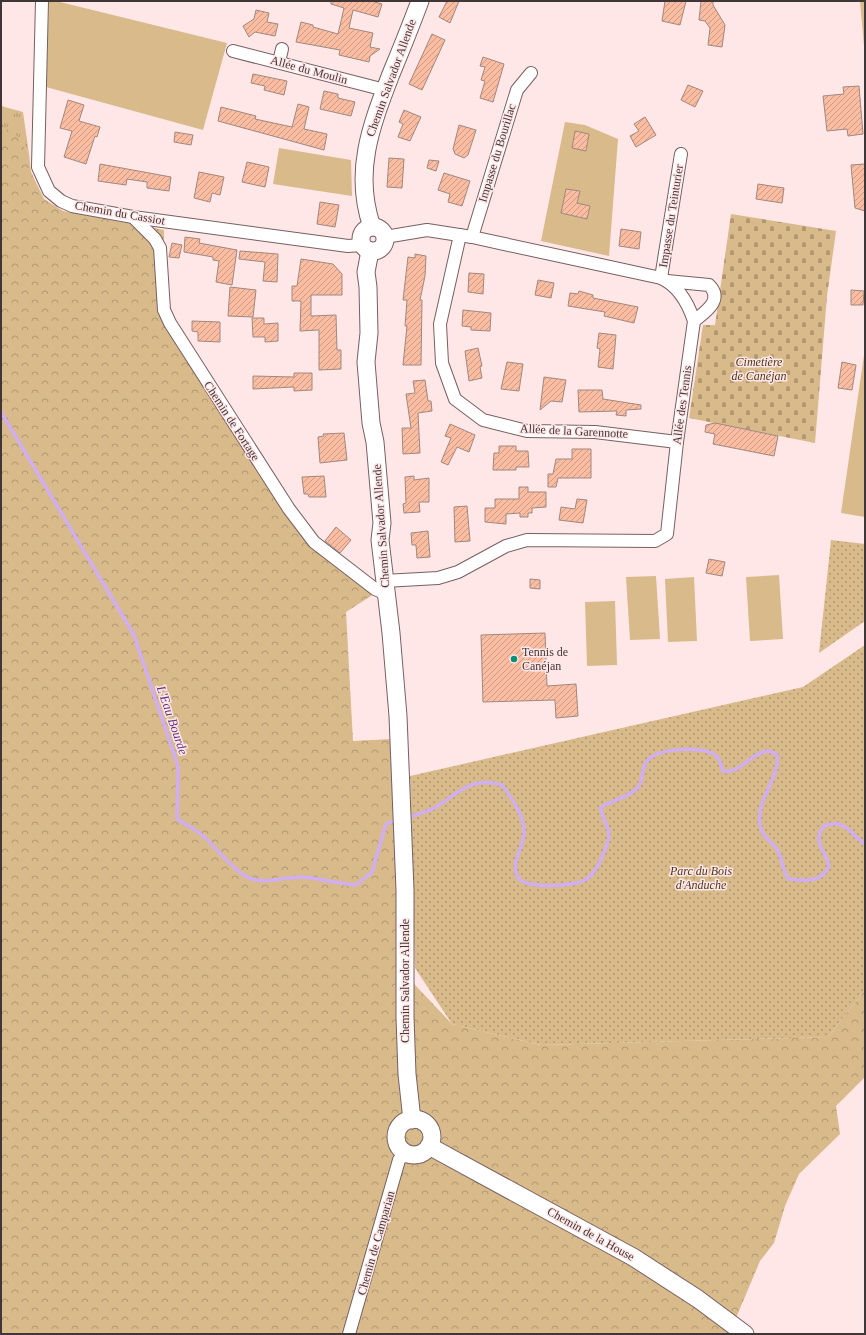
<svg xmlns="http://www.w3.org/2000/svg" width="866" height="1335" font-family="Georgia,serif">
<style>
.grass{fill:url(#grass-tufts)}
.forest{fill:url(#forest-crowns)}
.cemetery{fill:url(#cemetery-stones)}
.park{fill:url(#park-dots)}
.garden{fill:#d9ba8a}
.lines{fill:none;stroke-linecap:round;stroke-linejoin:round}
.stream{stroke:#d0aef2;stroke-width:3.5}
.building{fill:url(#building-hatch);stroke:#a0887e}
.street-casing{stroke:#785f61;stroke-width:14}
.secondary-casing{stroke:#785f61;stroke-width:19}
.street{stroke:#fff;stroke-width:12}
.secondary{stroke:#fff;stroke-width:17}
.poi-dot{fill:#089079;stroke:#ffe7e8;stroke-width:1.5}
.labels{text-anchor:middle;stroke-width:3;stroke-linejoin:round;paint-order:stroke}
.street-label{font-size:12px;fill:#413637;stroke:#ffe7e8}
.park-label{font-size:12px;font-style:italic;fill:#4a3719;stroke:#ffe7e8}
.poi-label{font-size:12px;fill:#413637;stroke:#ffe7e8;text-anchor:start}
.water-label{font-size:13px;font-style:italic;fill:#603583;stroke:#ffe7e8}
</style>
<defs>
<pattern id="grass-tufts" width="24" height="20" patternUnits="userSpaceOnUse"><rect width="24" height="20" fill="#d9ba8a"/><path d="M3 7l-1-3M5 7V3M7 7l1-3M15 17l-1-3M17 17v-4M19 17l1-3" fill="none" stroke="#b29872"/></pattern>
<pattern id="forest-crowns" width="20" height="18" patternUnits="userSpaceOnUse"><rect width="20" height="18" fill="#d9ba8a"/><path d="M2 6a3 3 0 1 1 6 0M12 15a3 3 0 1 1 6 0" fill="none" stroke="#b29872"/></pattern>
<pattern id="cemetery-stones" width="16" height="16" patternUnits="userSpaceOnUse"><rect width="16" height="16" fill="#d9ba8a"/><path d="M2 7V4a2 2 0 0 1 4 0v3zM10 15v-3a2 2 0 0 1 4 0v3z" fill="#b29872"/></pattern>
<pattern id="park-dots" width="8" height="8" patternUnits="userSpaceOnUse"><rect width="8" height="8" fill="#d9ba8a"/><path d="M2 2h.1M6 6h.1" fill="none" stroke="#b29872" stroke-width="1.8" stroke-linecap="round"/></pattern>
<pattern id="building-hatch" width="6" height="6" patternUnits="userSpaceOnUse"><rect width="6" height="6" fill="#fabda2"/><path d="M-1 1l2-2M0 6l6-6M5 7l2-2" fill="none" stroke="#cc9a85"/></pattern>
</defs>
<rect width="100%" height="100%" fill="#ffe7e8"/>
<polygon class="grass" points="1,106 23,112 29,154 11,129 1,132"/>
<polygon class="forest" points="11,128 29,154 31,172 44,199 63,211 164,230 164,310 289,509 374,594 346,612 353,741 392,739 398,967 452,1024 541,1045 828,1037 865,990 865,1077 836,1106 840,1134 799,1174 785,1206 774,1243 760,1261 733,1325 745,1334 1,1334 1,132"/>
<polygon class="cemetery" points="731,214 836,231 827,296 815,443 689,418 703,325 715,325"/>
<g class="park">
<polygon points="831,540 865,544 865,621 819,653"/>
<polygon points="865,645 865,990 828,1037 541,1045 452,1024 415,968 410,776 803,687"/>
</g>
<g class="garden">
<polygon points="49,1 56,1 227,43 203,130 46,87"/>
<polygon points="860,1 865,1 865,58"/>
<polygon points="565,122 585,125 618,139 609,256 541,241"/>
<polygon points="279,148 351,160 352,196 273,184"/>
<polygon points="865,348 865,517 841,513"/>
<polygon points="779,575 783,639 750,641 746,577"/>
<polygon points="656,576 660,639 630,640 626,577"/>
<polygon points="694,577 697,641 668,642 665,579"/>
<polygon points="615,601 617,665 587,666 585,602"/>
</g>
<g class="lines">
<g class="stream">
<path d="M1,412L134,635L178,766L177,819C185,824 195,829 202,835C217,848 228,865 245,876C262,886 283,877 302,877C320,878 338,884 356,885L372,872L386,824L393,821"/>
<path d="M410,817C418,814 427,812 434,808C460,793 470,776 502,785C512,799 525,816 524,834C523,848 511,861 517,876C522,890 578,887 588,878C597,871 605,852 608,841C612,828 601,820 601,807C611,801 625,798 634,791C646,783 639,767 649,759C661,748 697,747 712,753C719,756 721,764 723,771C742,776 759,740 777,755C780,781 753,801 761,829C764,839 775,844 779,853C783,862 782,871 789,879C804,881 824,883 829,865C824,850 812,839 824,826C847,818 849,834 865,844"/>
</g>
</g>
<g class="building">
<polygon points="331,1 371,1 382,4 378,17 353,10 349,28 373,33 370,47 380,49 370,56 369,62 339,55 340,50 296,42 301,22 313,25 313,27 338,34 344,8 331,4"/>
<polygon points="447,1 459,1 450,23 439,17"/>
<polygon points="665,1 686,1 680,25 662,21"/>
<polygon points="701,1 713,1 713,5 725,25 722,47 708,45 710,28 705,21 699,20"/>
<polygon points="256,10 269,13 267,22 278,24 275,36 255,32 249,37 243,26 254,19"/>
<polygon points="432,34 445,40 422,90 409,84"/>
<polygon points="483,57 504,64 493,102 480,98 485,81 481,80 485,67 480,66"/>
<polygon points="253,74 287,81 284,95 264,90 265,86 251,83"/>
<polygon points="688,85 703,91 695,107 681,100"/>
<polygon points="859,86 863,134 848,136 847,129 827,131 823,96 844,94 843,87"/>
<polygon points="324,91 338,94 338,98 355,102 351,116 320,109"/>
<polygon points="68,100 84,105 79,121 100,127 97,137 95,136 86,164 64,157 72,131 60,128"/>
<polygon points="298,104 309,107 304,129 327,134 324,150 218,121 221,107 256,116 255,119 292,127"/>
<polygon points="404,110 421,117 410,141 398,137 403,124 399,122"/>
<polygon points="645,117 656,135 636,147 630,136 639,131 634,124"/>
<polygon points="459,125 476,130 468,155 464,158 455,154 453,149"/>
<polygon points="575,131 589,134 586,151 572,148"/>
<polygon points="175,132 193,135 191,145 174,142"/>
<polygon points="389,158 404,159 402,188 387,187"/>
<polygon points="429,160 439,161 436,171 427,168"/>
<polygon points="247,162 269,167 265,187 242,182"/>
<polygon points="100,164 171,177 169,191 147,188 147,182 127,179 126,185 98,181"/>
<polygon points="865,164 865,211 855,208 851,165"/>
<polygon points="199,172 224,177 220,195 212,193 210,202 194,198"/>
<polygon points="444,173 470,181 462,206 448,202 450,194 438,190"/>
<polygon points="758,184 784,188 782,203 756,199"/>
<polygon points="566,189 580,191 577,203 590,206 587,219 561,213"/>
<polygon points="320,202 339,205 335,227 317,224"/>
<polygon points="621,229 641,232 639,249 619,246"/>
<polygon points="185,237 200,239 199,243 237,250 232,285 216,282 219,261 213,260 213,257 184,252"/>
<polygon points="172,243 182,245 179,258 169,257"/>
<polygon points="240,251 278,254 277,282 263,281 265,262 239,259"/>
<polygon points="415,254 426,256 425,276 420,300 422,300 421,365 403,365 407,326 405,326 407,300 403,300 408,257 415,258"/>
<polygon points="301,259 333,264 342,274 342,295 311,295 311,316 336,315 337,350 341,350 341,369 319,370 319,330 300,331 301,301 292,301 292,286 297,286"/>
<polygon points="469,273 484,274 483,294 468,292"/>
<polygon points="538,280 554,283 551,298 535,295"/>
<polygon points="230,287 256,290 253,317 228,316"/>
<polygon points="851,290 864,291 863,305 851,305"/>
<polygon points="579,291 593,295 593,298 638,307 634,323 604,316 605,312 568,306 570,293 578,294"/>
<polygon points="463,310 491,313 490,331 471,330 471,327 462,326"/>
<polygon points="252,318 264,318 264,324 278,323 278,341 265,342 265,337 253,337"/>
<polygon points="192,321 220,322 220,342 198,341 198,332 192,331"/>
<polygon points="599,333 616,335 613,369 598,367 600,349 597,348"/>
<polygon points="478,348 482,366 480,367 482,378 469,381 465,351"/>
<polygon points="507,362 523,364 519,391 501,389"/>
<polygon points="842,362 856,365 852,390 838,388"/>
<polygon points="294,373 312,373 312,390 294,391 294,387 253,389 253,376 294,377"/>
<polygon points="544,377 566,380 562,402 551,401 540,410"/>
<polygon points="425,380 428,401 431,401 432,411 418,413 420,453 403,454 402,428 411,428 406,394 415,393 413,381"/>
<polygon points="578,390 602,390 603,399 641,405 641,409 626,410 626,416 616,415 617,411 579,412"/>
<polygon points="715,423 778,436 774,456 713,444 715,434 705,432 706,425"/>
<polygon points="450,424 475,435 469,452 457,447 448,465 441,462 451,438 445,436"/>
<polygon points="344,433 347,460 320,463 318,437 324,436 323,434"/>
<polygon points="499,446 516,446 516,451 528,451 529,467 516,467 516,470 493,470 494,453 499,453"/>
<polygon points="572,449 591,449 591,478 558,478 556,487 548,487 548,474 553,474 556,459 572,459"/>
<polygon points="324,476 326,497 309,497 308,494 304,494 302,477"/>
<polygon points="414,476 414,480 429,478 429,502 419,502 420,512 404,513 403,504 406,503 405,477"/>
<polygon points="519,487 528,487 528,492 546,492 546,507 532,508 532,513 528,513 528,517 520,517 520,513 506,514 506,524 485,522 485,508 495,508 495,499 519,499"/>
<polygon points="577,499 587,500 583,523 559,520 561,507 575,509"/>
<polygon points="467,506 470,541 455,542 454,507"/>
<polygon points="336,527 351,540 340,553 325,541"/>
<polygon points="428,531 430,557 417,558 416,545 412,545 411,533"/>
<polygon points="709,559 725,562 722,576 706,573"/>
<polygon points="530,579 540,580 540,589 530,588"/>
<polygon points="545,633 547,686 576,684 578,716 556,718 555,700 483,702 481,635"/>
</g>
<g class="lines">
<g class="street-casing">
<g id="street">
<polyline points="42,1 38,167 49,191 61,201 72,206 133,217 348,246 362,245"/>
<polyline points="233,51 385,90"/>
<polyline points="279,62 282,49"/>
<polyline points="133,217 155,239 160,248 164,310 170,323 289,509 314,542 375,589 386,594"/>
<polyline points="460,235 440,324 442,363 455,399 483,420 527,431 595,432 677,442"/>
<polyline points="472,237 517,90 531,73"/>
<polyline points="661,278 681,154"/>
<path d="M667,281L709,285C724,300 705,312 694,321"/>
<path d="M384,581L438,578L458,572L506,546L527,540L655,541L667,534L677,442L694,321C688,303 679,286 661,278L472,237L427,230L385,237"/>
<polyline points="349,1334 399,1160 405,1153"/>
</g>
</g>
<g class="secondary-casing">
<g id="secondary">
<circle cx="373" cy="239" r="12"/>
<path d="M372,227C353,172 371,126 391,74C401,50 411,25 420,1"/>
<polyline points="370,251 366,272 368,287 369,333 366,362 371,423 375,442 382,523 380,540 391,633 398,716 405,890 405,1017 407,1074 412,1120"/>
<circle cx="414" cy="1137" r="18"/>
<polyline points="429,1146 633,1257 698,1299 745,1334"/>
</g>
</g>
<use href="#street" class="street"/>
<use href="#secondary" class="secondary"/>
</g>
<circle class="poi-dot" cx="514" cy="659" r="4"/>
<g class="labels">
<g class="street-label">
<text transform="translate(309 70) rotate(15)" y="4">Allée du Moulin</text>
<text transform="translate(391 78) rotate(-70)" y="4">Chemin Salvador Allende</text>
<text transform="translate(497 153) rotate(-73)" y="4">Impasse du Bourillac</text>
<text transform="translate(120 213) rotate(10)" y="4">Chemin du Cassiot</text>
<text transform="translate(671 216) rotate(-81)" y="4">Impasse du Teinturier</text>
<text transform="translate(682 405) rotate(-82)" y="4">Allée des Tennis</text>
<text transform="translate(232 421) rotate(57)" y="4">Chemin de Fortage</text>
<text transform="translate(574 431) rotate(3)" y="4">Allée de la Garennotte</text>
<text transform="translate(381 526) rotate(-94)" y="4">Chemin Salvador Allende</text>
<text transform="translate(405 981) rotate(-90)" y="4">Chemin Salvador Allende</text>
<text transform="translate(591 1234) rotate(29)" y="4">Chemin de la House</text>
<text transform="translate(376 1243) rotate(-74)" y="4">Chemin de Camparian</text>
</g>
<g class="park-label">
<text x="759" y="366">Cimetière<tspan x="759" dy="14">de Canéjan</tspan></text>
<text x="701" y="875">Parc du Bois<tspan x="701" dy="14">d'Anduche</tspan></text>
</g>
<g class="poi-label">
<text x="522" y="656">Tennis de<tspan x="522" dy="14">Canéjan</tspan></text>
</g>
<g class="water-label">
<text transform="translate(173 720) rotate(71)" y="5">L'Eau Bourde</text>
</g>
</g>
<rect width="866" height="1335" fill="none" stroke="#413637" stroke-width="4"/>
</svg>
